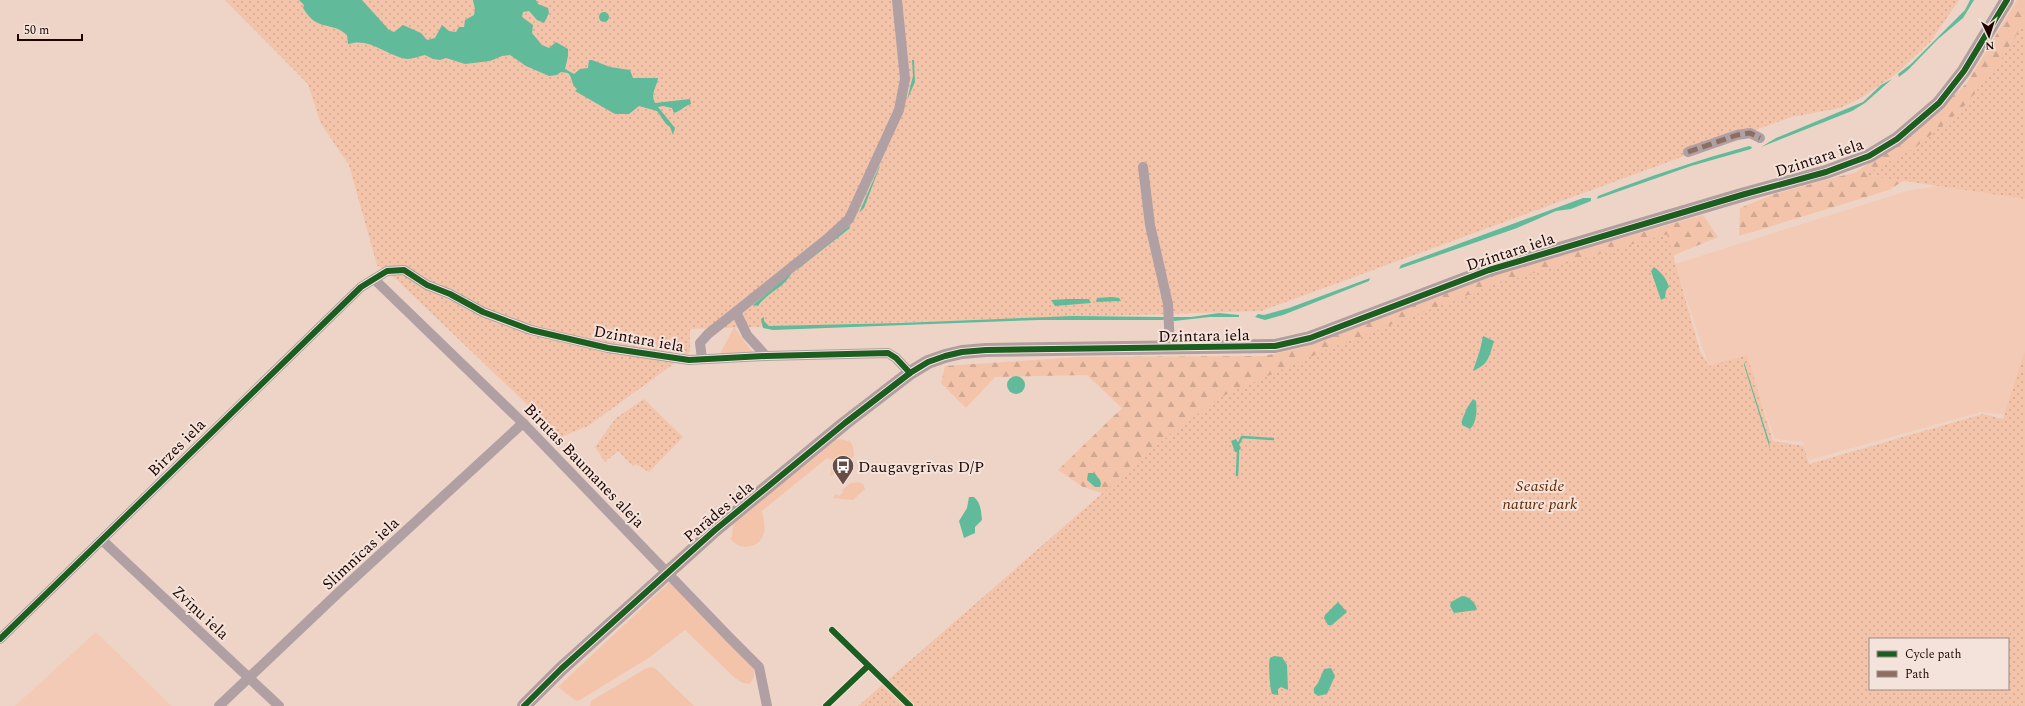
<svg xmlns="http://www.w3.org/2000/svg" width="2025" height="706" font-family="Spectral,serif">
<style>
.built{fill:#f3cab5}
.grass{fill:#f3c4aa}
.forest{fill:url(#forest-firs)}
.park{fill:url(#park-dots);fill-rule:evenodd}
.water{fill:#61bb9b}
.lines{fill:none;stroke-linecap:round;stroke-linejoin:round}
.stream{stroke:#61bb9b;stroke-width:2.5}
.street{stroke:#b0a0a4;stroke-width:10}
.secondary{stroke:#b29ea0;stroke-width:14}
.quiet{stroke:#8d6e63;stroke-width:5;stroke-dasharray:10 5;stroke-linecap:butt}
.cycleway-casing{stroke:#f4e3db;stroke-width:8}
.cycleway{stroke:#1b5e20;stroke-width:6}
.labels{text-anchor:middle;stroke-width:4;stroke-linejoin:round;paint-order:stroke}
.street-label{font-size:16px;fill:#1e0400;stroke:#f4e3db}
.poi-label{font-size:16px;fill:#1e0400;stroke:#f4e3db;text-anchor:start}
.park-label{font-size:16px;font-style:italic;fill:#612901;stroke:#f4e3db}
</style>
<defs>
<pattern id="forest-firs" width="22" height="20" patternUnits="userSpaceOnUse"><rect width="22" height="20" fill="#f3c4aa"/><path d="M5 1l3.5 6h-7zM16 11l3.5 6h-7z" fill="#d0a790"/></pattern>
<pattern id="park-dots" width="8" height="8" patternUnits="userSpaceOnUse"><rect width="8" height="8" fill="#f3c4aa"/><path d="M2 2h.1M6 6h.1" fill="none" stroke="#d0a790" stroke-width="1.8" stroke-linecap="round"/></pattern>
</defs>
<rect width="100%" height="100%" fill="#eed4c6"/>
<g class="built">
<polygon points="1938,186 2025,199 2025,355 2007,415 1981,412 1809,460 1803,442 1775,439 1746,357 1709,367 1675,264 1907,191"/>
<polygon points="96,632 171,706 15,706"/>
</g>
<g class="grass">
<polygon points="734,327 754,354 719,356"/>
<path d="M842,439L847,441L849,440L853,446L854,456L848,463L831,476L830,475L833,460L827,458L762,511C764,522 768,534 758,543C748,549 736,548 730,538L732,537L733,524L836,440Z"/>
<polygon points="858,482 863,484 865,489 853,500 833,498 836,494 839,496 843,492 842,490 851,483"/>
<polygon points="671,581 754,669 754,677 750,684 743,683 735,678 685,630 650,657 580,700 576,701 558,687"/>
<polygon points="651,667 656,669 694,706 590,706 591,701 645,669"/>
</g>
<g class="forest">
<polygon points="2017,0 2025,0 2025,190 1915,173 1889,190 1739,236 1740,208 1774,194 1856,172 1912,135 1967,83"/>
<polygon points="1703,215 1718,237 1636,271 1167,514 1083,487 1058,470 1122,408 1087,375 995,377 966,408 941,383 945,366 1077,357 1264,356 1305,347 1493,275"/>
</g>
<g class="park">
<polygon points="225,0 1959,0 1931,41 1896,74 1861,98 1840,108 1791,117 1261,311 690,329 690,352 588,426 561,437 397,280 377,265 349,165 321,124 308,84"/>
<polygon points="2025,21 2025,199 1865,175 1916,147 1960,111 1997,66"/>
<path d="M1667,234L1700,351L1709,366L1747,355L1773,441L1804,446L1809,464L1983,414L2003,419L2025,351V706H858L1176,429L1225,395L1326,350L1496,284ZM1870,639H2008V689H1870Z"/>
<polygon points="644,399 683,437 649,472 636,464 633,466 618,451 605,462 595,447 616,418"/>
</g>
<g class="water">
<path d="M299,0H362L389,30L394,32L403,25L421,33L427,40L435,38L442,25L449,31L456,32L459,27H464L465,20L474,15L475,9L473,0H536L538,4L548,8L549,13L544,23L537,20L529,11L523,12L522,17L533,25L532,33L542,45L549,48L556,42L568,49V56L565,69L574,74L580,69L588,68L589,60H592L610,67L630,70L633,78H658C657,87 650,93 655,103L690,99L691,104C684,106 681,111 674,113L672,108L663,106L658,107L675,128L673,135L670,127L666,124L657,111L639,106L629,114H615L575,91L577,89C571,85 573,78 568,73L561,72L557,75L549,76L526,66L510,55L502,56L490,61L465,64L446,58L440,60L433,59L425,55C420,56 412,59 407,59C385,55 370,37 348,44L347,35C330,20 318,33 303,8L304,5Z"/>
<polygon points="1970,0 1974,0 1963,18 1938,39 1908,70 1899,77 1898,74 1911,64 1965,10"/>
<circle cx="604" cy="17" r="5"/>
<polygon points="912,60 914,60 915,82 907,100 913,76"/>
<polygon points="1892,79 1865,103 1852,111 1761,147 1776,138 1863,102 1881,85"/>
<path d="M1749,146L1752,147L1751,149L1691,166L1597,199L1598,196C1647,177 1698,160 1749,146Z"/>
<polygon points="880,166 864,208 859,213 879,167"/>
<polygon points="1583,198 1591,198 1591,201 1571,209 1556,211 1517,228 1399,269 1401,265"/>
<polygon points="849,226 850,228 798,269 798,267"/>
<path d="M1654,267C1661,272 1666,278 1669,287L1666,290L1665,298L1661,300L1651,271Z"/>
<path d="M792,272C786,287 766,293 758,306L753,305Z"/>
<polygon points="1370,278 1369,281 1283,315 1265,320 1255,317 1258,314 1264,315 1289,308"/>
<polygon points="1112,297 1119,298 1121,301 1096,302 1097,298"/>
<polygon points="1067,299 1089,299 1091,303 1055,306 1051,300"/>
<polygon points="1219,313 1239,315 1239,317 1210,317 1174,321 1172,318 1174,317 1191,317"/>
<polygon points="1073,316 1164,317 1164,319 1163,320 1039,320 773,330 763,328 761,319 764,317 764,321 769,326 899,323"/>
<path d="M1483,336L1494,341C1489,357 1489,364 1473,371L1480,350Z"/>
<polygon points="1744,362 1769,441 1770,449 1744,365"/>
<circle cx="1016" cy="385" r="9"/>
<path d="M1473,399L1476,401C1477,410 1477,422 1470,429L1462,425V420L1467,408Z"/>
<polygon points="1236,439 1241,448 1238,452 1235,452 1231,441"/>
<polygon points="1088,473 1094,473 1100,480 1101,484 1100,487 1095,487 1087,480"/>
<path d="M969,497H974C981,503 981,511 982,520L975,527V533L964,538L959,521L967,508Z"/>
<path d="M1462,596C1469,596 1476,603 1477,610L1454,613L1450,606L1451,602Z"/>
<polygon points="1338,602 1347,612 1332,625 1328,625 1324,618 1325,615"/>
<path d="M1274,656L1282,657L1287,665L1288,690L1281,687L1278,689V695L1272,694C1270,690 1268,663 1270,658Z"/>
<polygon points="1331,668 1335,676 1327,694 1318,696 1314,693 1314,688 1318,683 1324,669"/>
</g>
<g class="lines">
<g class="stream">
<polyline points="1239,443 1242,437 1273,439"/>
<polyline points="1237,475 1238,452"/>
</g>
<g class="street">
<polyline points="1688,152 1737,135 1750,133 1760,138"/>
<polyline points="1143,167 1150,225 1168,304 1170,349"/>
<polyline points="374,279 523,423 729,637 759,667 767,706"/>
<polyline points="736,312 747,335 766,356"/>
<polyline points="702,359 700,343 708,334 827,239 849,219 899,110 905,79 897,0"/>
<polyline points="102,540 279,706"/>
<polyline points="0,639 361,287 387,271 404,270 427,285 450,294 483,312 531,330 608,348 689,360 766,356 888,353 896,358 910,373"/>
<polyline points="219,706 337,594 523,423"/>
</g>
<polyline class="secondary" points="524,706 561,669 715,530 845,423 910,373 928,362 945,356 962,352 986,350 1275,346 1310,338 1489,270 1745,194 1826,172 1869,156 1897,139 1939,103 1964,71 2007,0"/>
<polyline class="quiet" points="1688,152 1737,135 1750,133 1760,138"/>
<g class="cycleway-casing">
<g id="cycleway">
<polyline points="832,630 910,706"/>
<polyline points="0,639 361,287 387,271 404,270 427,285 450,294 483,312 531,330 608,348 689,360 766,356 888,353 896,358 910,373"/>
<polyline points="524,706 561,669 715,530 845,423 910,373 928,362 945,356 962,352 986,350 1275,346 1310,338 1489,270 1745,194 1826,172 1869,156 1897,139 1939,103 1964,71 2007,0"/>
<polyline points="826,706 868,666"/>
</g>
</g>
<use href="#cycleway" class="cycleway"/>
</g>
<defs>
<g id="bus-pin" transform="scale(1.15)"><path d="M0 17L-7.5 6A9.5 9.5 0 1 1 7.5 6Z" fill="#674d45" stroke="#f4e3db"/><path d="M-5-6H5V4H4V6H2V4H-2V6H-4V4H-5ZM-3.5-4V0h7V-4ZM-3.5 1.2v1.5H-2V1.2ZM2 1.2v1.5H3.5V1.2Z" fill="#fff"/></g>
</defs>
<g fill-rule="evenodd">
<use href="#bus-pin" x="843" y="466"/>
</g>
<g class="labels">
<g class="street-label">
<text transform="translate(1819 157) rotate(-18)" y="6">Dzintara iela</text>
<text transform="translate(1510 251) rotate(-18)" y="6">Dzintara iela</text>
<text transform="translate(1204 335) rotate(-1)" y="6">Dzintara iela</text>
<text transform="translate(639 338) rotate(10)" y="6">Dzintara iela</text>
<text transform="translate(176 447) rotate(-45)" y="6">Birzes iela</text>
<text transform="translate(585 465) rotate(46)" y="6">Birutas Baumanes aleja</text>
<text transform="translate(718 511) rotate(-40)" y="6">Parādes iela</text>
<text transform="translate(360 553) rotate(-43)" y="6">Slimnīcas iela</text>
<text transform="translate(201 612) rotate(43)" y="6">Zvīņu iela</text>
</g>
<g class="poi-label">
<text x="858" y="472">Daugavgrīvas D/P</text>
</g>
<g class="park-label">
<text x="1540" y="491">Seaside<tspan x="1540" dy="18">nature park</tspan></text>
</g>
</g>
<rect x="1869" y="638" width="140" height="52" fill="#f4e3db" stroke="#9e8a83"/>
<rect x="1877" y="651" width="20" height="6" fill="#1b5e20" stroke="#9e8a83"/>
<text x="1905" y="658" font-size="12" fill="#1e0400">Cycle path</text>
<rect x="1877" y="671" width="20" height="6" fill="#8d6e63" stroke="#9e8a83"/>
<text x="1905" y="678" font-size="12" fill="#1e0400">Path</text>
<g transform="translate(1989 36) rotate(176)" stroke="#f4e3db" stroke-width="3" paint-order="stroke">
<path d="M0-3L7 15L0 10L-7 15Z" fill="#1e0400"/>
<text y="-6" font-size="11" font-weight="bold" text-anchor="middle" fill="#1e0400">N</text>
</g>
<path d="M18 34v6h64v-6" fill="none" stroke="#1e0400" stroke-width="2"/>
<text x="24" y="34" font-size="12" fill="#1e0400" stroke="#f4e3db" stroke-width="3" paint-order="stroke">50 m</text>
</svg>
